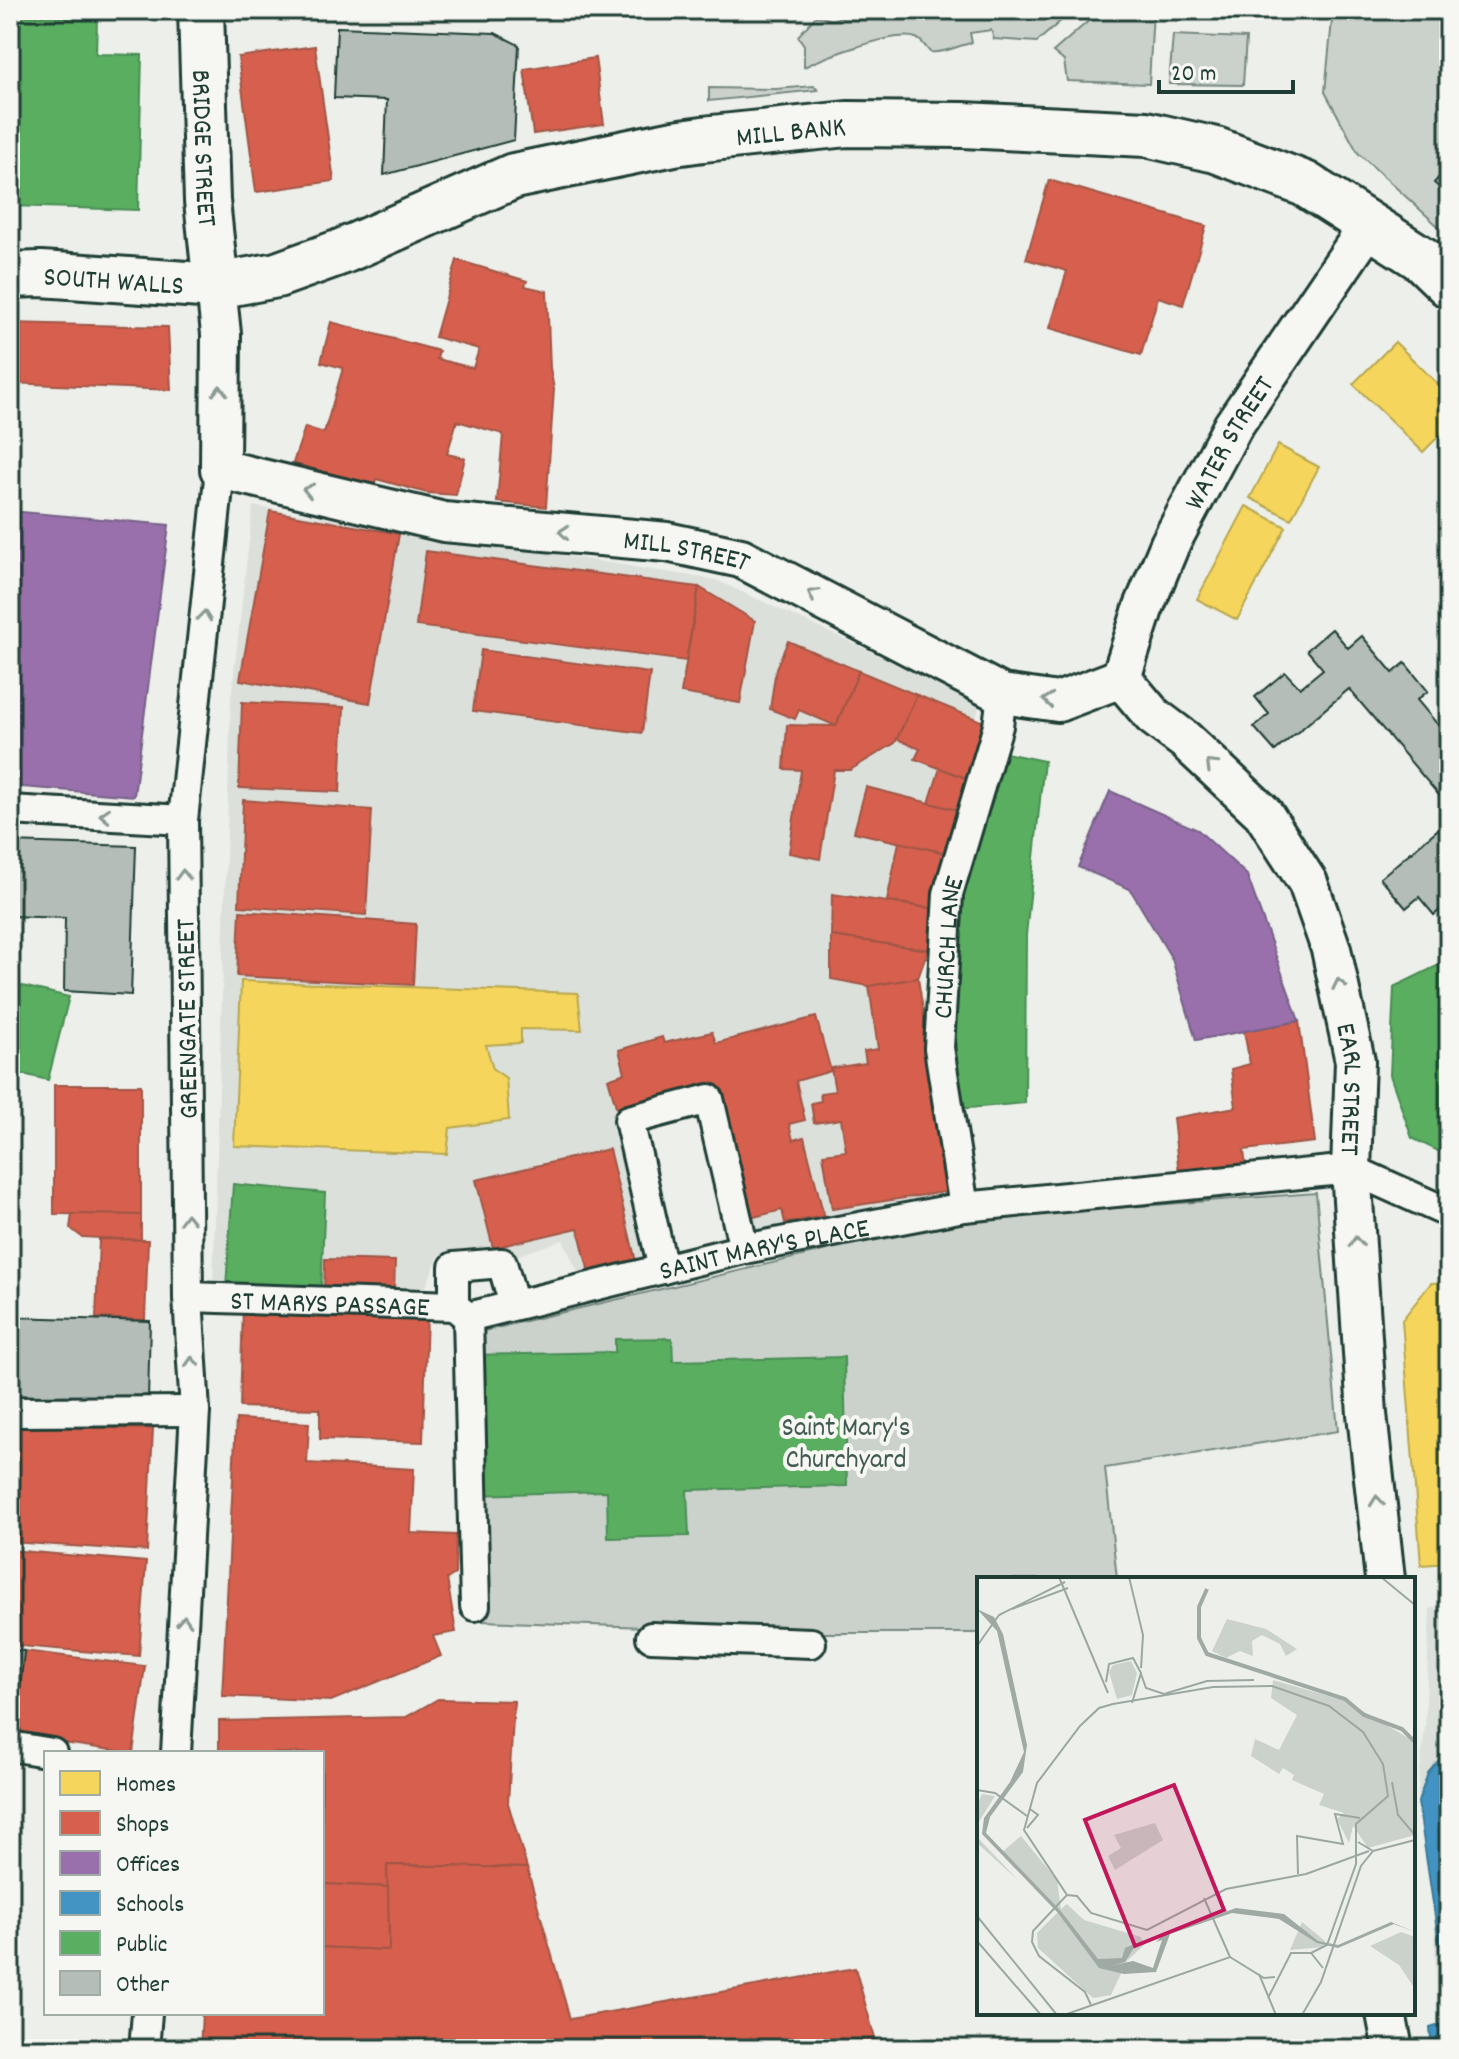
<svg xmlns="http://www.w3.org/2000/svg" width="1459" height="2059" font-family="Dekko,sans-serif">
<style>
.built{fill:#dce0db}
.green{fill:#cbd2cc;stroke:#758880;stroke-width:2}
.water{fill:#9faaa4;stroke:#6c7e77;stroke-width:2}
.homes{fill:#f6d55c;stroke:#b6a750;stroke-width:2}
.shops{fill:#d6604d;stroke:#9f5646;stroke-width:2}
.offices{fill:#9970ab;stroke:#746187;stroke-width:2}
.schools{fill:#4393c3;stroke:#387998;stroke-width:2}
.public{fill:#5aae61;stroke:#488c54;stroke-width:2}
.building{fill:#b4bdb8;stroke:#1f3d34;stroke-width:2}
.lines{fill:none;stroke-linecap:round;stroke-linejoin:round}
.pedestrian-casing{stroke:#1f3d34;stroke-width:34}
.minor-casing{stroke:#1f3d34;stroke-width:44}
.tertiary-casing{stroke:#1f3d34;stroke-width:50}
.pedestrian{stroke:#f6f6f2;stroke-width:28}
.minor{stroke:#f6f6f2;stroke-width:38}
.tertiary{stroke:#f6f6f2;stroke-width:44}
.oneway{stroke:#8a9a93}
.labels{text-anchor:middle;stroke-width:8;stroke-linejoin:round;paint-order:stroke}
.street-label{font-size:28px;fill:#1f3d34;stroke:#f6f6f2}
.park-label{font-size:28px;fill:#415b52;stroke:#f6f6f2}
.inset-river{fill:none;stroke:#9faaa4;stroke-width:4}
.inset-road{fill:none;stroke:#9ba8a1;stroke-width:2}
.view{fill:#c2185b;fill-opacity:0.15;stroke:#c2185b;stroke-width:4}
.inset-edge{fill:none;stroke:#1f3d34;stroke-width:4}
</style>
<rect width="100%" height="100%" fill="#edefea"/>
<filter id="ink" filterUnits="userSpaceOnUse"><feTurbulence type="fractalNoise" baseFrequency=".0125" numOctaves="2"/><feDisplacementMap in="SourceGraphic" scale="16" xChannelSelector="R" yChannelSelector="G"/><feConvolveMatrix kernelMatrix="1 2 1 2 8 2 1 2 1" color-interpolation-filters="sRGB"/></filter>
<g filter="url(#ink)">
<g class="built">
<polygon points="253,506 716,580 980,702 918,978 951,1191 755,1236 721,1104 612,1126 649,1261 581,1279 563,1240 513,1257 439,1255 426,1287 213,1285 231,698"/>
<polygon points="1449,1606 1449,2049 1438,2049 1434,1911 1417,1799 1425,1725 1430,1608"/>
</g>
<g class="green">
<path d="M896,10H1073L1037,42L994,39L991,30L970,33L972,43C958,45 944,54 930,52C925,47 923,41 916,38C896,30 824,57 804,67V45L798,36L816,16L832,20L858,11Z"/>
<polygon points="1101,10 1153,10 1149,84 1067,81 1064,61 1053,52"/>
<polygon points="1333,10 1449,10 1449,236 1358,153 1325,92"/>
<polygon points="1173,35 1246,38 1243,85 1169,84"/>
<polygon points="814,86 818,90 709,101 709,88 776,89"/>
<polygon points="1316,1193 1338,1431 1105,1468 1117,1579 979,1579 979,1633 816,1633 481,1621 458,1337 891,1235 1007,1216"/>
</g>
<polygon class="water" points="432,10 804,10 755,12 601,11 552,16"/>
<g class="homes">
<polygon points="1395,342 1449,395 1449,426 1423,452 1353,384"/>
<polygon points="1278,445 1319,467 1291,519 1250,498"/>
<polygon points="1246,506 1286,527 1237,620 1197,599"/>
<polygon points="241,981 578,993 582,1030 521,1029 521,1043 486,1045 493,1069 506,1078 509,1120 450,1128 447,1154 234,1146"/>
<polygon points="1449,1282 1449,1563 1421,1565 1402,1320 1431,1283"/>
</g>
<g class="shops">
<polygon points="315,46 334,181 256,192 238,57"/>
<polygon points="595,58 604,124 533,134 524,69"/>
<polygon points="1049,180 1206,226 1183,305 1158,297 1141,355 1050,328 1067,271 1026,259"/>
<polygon points="457,260 527,281 525,286 547,291 550,368 554,389 546,507 497,502 503,434 457,421 447,454 465,458 456,495 427,493 376,479 374,486 293,463 305,427 324,433 343,368 321,362 331,322 439,351 437,359 473,368 479,349 435,337"/>
<polygon points="10,323 168,327 171,390 10,383"/>
<polygon points="270,511 399,534 370,703 240,680"/>
<polygon points="426,551 699,587 686,661 416,626"/>
<polygon points="699,587 755,621 740,703 681,693"/>
<polygon points="788,641 859,671 836,726 799,710 795,719 770,709 776,668"/>
<polygon points="481,650 650,673 642,733 473,711"/>
<polygon points="859,671 917,695 895,743 850,770 834,770 820,859 789,853 801,770 784,769 787,725 836,726"/>
<polygon points="917,695 986,723 968,779 915,759 920,749 897,739"/>
<polygon points="242,702 344,707 340,792 239,788"/>
<polygon points="940,768 968,779 957,810 929,803"/>
<polygon points="866,787 957,810 945,853 854,832"/>
<polygon points="243,800 372,810 366,915 239,906"/>
<polygon points="899,842 945,853 936,909 887,901"/>
<polygon points="832,894 936,909 928,950 831,936"/>
<polygon points="240,911 416,924 413,985 237,976"/>
<polygon points="831,936 928,950 918,978 869,986 831,979"/>
<polygon points="918,978 951,1191 832,1209 823,1154 846,1151 841,1119 814,1123 811,1103 821,1101 820,1093 835,1091 831,1068 866,1063 864,1051 878,1049 869,986"/>
<polygon points="816,1017 831,1071 796,1081 805,1120 789,1124 793,1140 804,1137 824,1216 785,1223 782,1210 750,1218 719,1092 620,1120 608,1079 625,1073 619,1050 662,1037 664,1043 712,1032 716,1043"/>
<polygon points="1299,1021 1315,1142 1244,1150 1246,1168 1179,1174 1173,1118 1236,1107 1231,1069 1250,1064 1244,1031"/>
<polygon points="54,1085 141,1085 141,1215 54,1214"/>
<polygon points="609,1149 638,1270 591,1281 578,1228 493,1248 476,1180"/>
<polygon points="72,1214 141,1215 141,1240 82,1237 70,1228"/>
<polygon points="99,1239 148,1240 145,1320 96,1318"/>
<polygon points="325,1259 395,1261 394,1294 324,1292"/>
<polygon points="243,1307 427,1313 423,1442 320,1439 320,1409 240,1407"/>
<polygon points="236,1419 309,1423 307,1463 414,1469 411,1533 456,1535 455,1574 447,1579 456,1632 433,1636 441,1656 331,1701 222,1696"/>
<polygon points="10,1426 153,1429 147,1551 10,1542"/>
<polygon points="10,1550 146,1562 139,1656 10,1645"/>
<polygon points="24,1651 145,1666 133,1753 15,1736"/>
<polygon points="438,1699 514,1701 508,1803 527,1868 387,1865 388,1887 322,1884 322,1753 219,1753 219,1721 406,1717"/>
<polygon points="387,1865 527,1868 570,2019 855,1968 878,2049 200,2049 202,2013 322,2013 322,1947 389,1950"/>
<polygon points="322,1884 388,1887 389,1950 322,1947"/>
</g>
<g class="offices">
<polygon points="10,511 169,525 134,796 10,786"/>
<polygon points="1110,791 1198,830 1247,875 1299,1021 1196,1040 1172,959 1130,889 1078,867"/>
</g>
<g class="schools">
<polygon points="1449,1754 1449,2011 1418,1802 1428,1773 1438,1761"/>
<polygon points="1449,2022 1449,2049 1432,2049 1430,2028"/>
</g>
<g class="public">
<polygon points="10,15 97,18 96,54 142,55 138,210 10,206"/>
<polygon points="1006,753 1044,761 1026,935 1025,1103 958,1109 954,988 966,879"/>
<polygon points="1449,960 1449,1147 1438,1151 1412,1138 1390,1075 1394,987"/>
<polygon points="10,983 69,997 48,1080 10,1071"/>
<polygon points="233,1184 325,1193 321,1291 226,1287"/>
<polygon points="672,1338 673,1361 844,1357 847,1486 687,1490 689,1536 649,1537 608,1538 607,1491 474,1495 471,1355 615,1352 615,1339"/>
</g>
<g class="building">
<polygon points="337,27 495,33 519,45 514,140 384,175 387,100 334,98"/>
<polygon points="1449,166 1449,196 1434,183"/>
<polygon points="1332,629 1348,648 1362,636 1393,673 1405,663 1428,691 1417,700 1449,738 1449,807 1349,689 1275,751 1254,727 1269,714 1255,697 1285,672 1300,688 1323,669 1307,650"/>
<polygon points="1449,820 1449,872 1445,875 1449,879 1449,902 1434,915 1419,897 1406,908 1380,878"/>
<polygon points="10,842 136,846 131,995 64,991 65,918 10,916"/>
<polygon points="10,1317 150,1321 148,1400 10,1395"/>
<polygon points="10,1650 24,1651 15,1736 10,1736"/>
</g>
<g class="lines">
<g class="pedestrian-casing">
<g id="pedestrian">
<polyline points="10,810 183,820"/>
<path id="s1" d="M964,1207L939,1048L948,894L998,726L1002,694"/>
<polyline points="663,1269 629,1120 709,1099 744,1249"/>
<path id="s2" d="M188,1297L454,1306L468,1317"/>
<polyline points="454,1306 454,1267 502,1263 514,1305"/>
<path id="s3" d="M468,1317L744,1249L964,1207L1351,1169L1449,1213"/>
<polyline points="468,1317 475,1606"/>
<polyline points="10,1412 195,1411"/>
<polyline points="651,1637 811,1643"/>
<polyline points="10,1746 52,1753"/>
<polyline points="176,1753 195,1411 188,1297 183,820 220,469"/>
<polyline points="144,2049 147,2013"/>
</g>
</g>
<g class="minor-casing">
<g id="minor">
<path id="s4" d="M216,286L221,334L220,469L444,522L667,542L741,558L1002,694L1058,702L1121,678"/>
<path id="s5" d="M1121,678L1153,716L1185,740L1263,813L1308,883L1331,949L1355,1061L1351,1169L1367,1414L1385,1579"/>
<path id="s6" d="M1121,678L1143,609L1170,544L1233,426L1370,224"/>
<polyline points="1386,2013 1393,2049"/>
</g>
</g>
<g class="tertiary-casing">
<g id="tertiary">
<path id="s7" d="M201,10L207,201L216,286"/>
<path id="s8" d="M10,275L41,274L216,286L277,275L341,252L514,176L674,143L703,139L847,124L963,125L1146,134L1216,150L1305,184L1422,259L1449,285"/>
</g>
</g>
<use href="#pedestrian" class="pedestrian"/>
<use href="#minor" class="minor"/>
<use href="#tertiary" class="tertiary"/>
</g>
<defs><path id="oneway-chevron" d="M-2-3.5L2.5 0L-2 3.5" fill="none" stroke-width="1.6" stroke-linecap="round" stroke-linejoin="round" transform="scale(2)"/></defs>
<g class="oneway">
<use href="#oneway-chevron" transform="translate(220 391) rotate(-90)"/>
<use href="#oneway-chevron" transform="translate(308 490) rotate(-167)"/>
<use href="#oneway-chevron" transform="translate(564 532) rotate(-175)"/>
<use href="#oneway-chevron" transform="translate(813 594) rotate(-152)"/>
<use href="#oneway-chevron" transform="translate(204 616) rotate(-84)"/>
<use href="#oneway-chevron" transform="translate(1048 700) rotate(-175)"/>
<use href="#oneway-chevron" transform="translate(1211 765) rotate(-136)"/>
<use href="#oneway-chevron" transform="translate(105 815) rotate(-177)"/>
<use href="#oneway-chevron" transform="translate(183 875) rotate(-91)"/>
<use href="#oneway-chevron" transform="translate(1339 984) rotate(-102)"/>
<use href="#oneway-chevron" transform="translate(187 1219) rotate(-91)"/>
<use href="#oneway-chevron" transform="translate(1356 1242) rotate(-94)"/>
<use href="#oneway-chevron" transform="translate(192 1362) rotate(-93)"/>
<use href="#oneway-chevron" transform="translate(1377 1501) rotate(-96)"/>
<use href="#oneway-chevron" transform="translate(184 1621) rotate(-87)"/>
</g>
</g>
<g class="labels">
<g class="street-label">
<text dy="10" stroke="none"><textPath href="#s8" startOffset="806">MILL BANK</textPath></text>
<text dy="10" stroke="none"><textPath href="#s7" startOffset="138">BRIDGE STREET</textPath></text>
<text dy="10" stroke="none"><textPath href="#s8" startOffset="104">SOUTH WALLS</textPath></text>
<text dy="10" stroke="none"><textPath href="#s6" startOffset="260">WATER STREET</textPath></text>
<text dy="10" stroke="none"><textPath href="#s4" startOffset="658">MILL STREET</textPath></text>
<text dy="10" stroke="none"><textPath href="#s1" startOffset="262">CHURCH LANE</textPath></text>
<text transform="translate(185 1019) rotate(-91)" y="10">GREENGATE STREET</text>
<text dy="10" stroke="none"><textPath href="#s5" startOffset="492">EARL STREET</textPath></text>
<text dy="10" stroke="none"><textPath href="#s3" startOffset="304">SAINT MARY'S PLACE</textPath></text>
<text dy="10" stroke="none"><textPath href="#s2" startOffset="142">ST MARYS PASSAGE</textPath></text>
</g>
<g class="park-label">
<text x="846" y="1435">Saint Mary's<tspan x="846" dy="32">Churchyard</tspan></text>
</g>
</g>
<g transform="translate(977 1577)">
<rect width="438" height="438" fill="#edefea"/>
<path d="M250,42L289,52L320,72L309,79L303,67L285,58L275,64L276,79L263,74L249,81L235,74ZM154,84L160,96L155,118L140,122L132,95L136,88ZM296,103L369,124L438,165V258L391,271L376,249L372,266L360,242L367,236L342,228L347,217L315,203L317,198L306,191L302,197L274,179L278,162L302,173L320,138L294,121ZM5,217L18,219L1,246L2,262L41,303L0,266V227ZM178,246L186,263L138,293L131,279L144,271L137,258ZM44,259L80,303L84,332L90,327L107,343L164,360L167,368L150,384L134,418L116,421L61,371L60,356L83,333L25,275ZM325,345L348,364L346,370L313,373ZM424,355L438,360V412L422,388L393,369Z" fill="#cbd2cc"/>
<path d="M0,32L17,40L26,57L50,168L46,195L13,240L9,256L83,333L121,382L145,381L148,371L160,366L148,385L133,389L156,384L176,391L185,363L179,365L187,357L259,331L307,337L341,364L361,368L414,345L438,355L417,347L361,371L340,366L302,342L255,336L193,357L179,395L147,397L122,391L81,336L5,257L7,241L33,205L47,175L20,54Z" fill="#9faaa4"/>
<path class="inset-river" d="M230,12L222,30V61L230,77L368,122L387,138L425,152L438,165"/>
<path class="inset-road" d="M82,0L131,116M152,0L166,58L164,91M404,0L438,28M35,32L91,11M0,69L22,38L88,5M164,97L169,111L187,117L230,104L277,103M129,105L132,87L156,81L164,96L155,126M415,205L421,238L438,258M0,213L18,216L50,239M50,251L61,238L53,232M381,265L396,274L438,263M321,297L320,259L366,267L358,237L383,241M90,318L100,319L114,336L170,353L249,312L329,297L392,274M227,321L253,380M0,339L80,438M0,364L64,438M282,397L299,438M291,421L314,376H334L346,391M114,428L108,415L62,379L55,365L56,354L90,318L47,253L60,206L103,149L122,131L136,127L236,110L295,109L352,129L386,155L406,187L411,219L379,247V287L350,368L334,376M87,438L253,380L287,401L298,400M325,438L344,405L384,289L396,274"/>
<path class="view" d="M197,208L247,333L158,369L108,243Z"/>
<rect width="438" height="438" class="inset-edge"/>
</g>
<rect width="1459" height="2059" fill="none" stroke="#f6f6f2" stroke-width="40"/>
<rect x="20" y="20" width="1419" height="2019" fill="none" stroke="#1f3d34" stroke-width="3" filter="url(#ink)"/>
<rect x="44" y="1751" width="280" height="264" fill="#f6f6f2" stroke="#a0aca6" stroke-width="2"/>
<rect x="60" y="1771" width="40" height="24" fill="#f6d55c" stroke="#a0aca6" stroke-width="2"/>
<text x="116" y="1791" font-size="24" fill="#1f3d34">Homes</text>
<rect x="60" y="1811" width="40" height="24" fill="#d6604d" stroke="#a0aca6" stroke-width="2"/>
<text x="116" y="1831" font-size="24" fill="#1f3d34">Shops</text>
<rect x="60" y="1851" width="40" height="24" fill="#9970ab" stroke="#a0aca6" stroke-width="2"/>
<text x="116" y="1871" font-size="24" fill="#1f3d34">Offices</text>
<rect x="60" y="1891" width="40" height="24" fill="#4393c3" stroke="#a0aca6" stroke-width="2"/>
<text x="116" y="1911" font-size="24" fill="#1f3d34">Schools</text>
<rect x="60" y="1931" width="40" height="24" fill="#5aae61" stroke="#a0aca6" stroke-width="2"/>
<text x="116" y="1951" font-size="24" fill="#1f3d34">Public</text>
<rect x="60" y="1971" width="40" height="24" fill="#b4bdb8" stroke="#a0aca6" stroke-width="2"/>
<text x="116" y="1991" font-size="24" fill="#1f3d34">Other</text>
<path d="M1159 80v12h134v-12" fill="none" stroke="#1f3d34" stroke-width="4"/>
<text x="1171" y="80" font-size="24" fill="#1f3d34" stroke="#f6f6f2" stroke-width="6" paint-order="stroke">20 m</text>
</svg>
